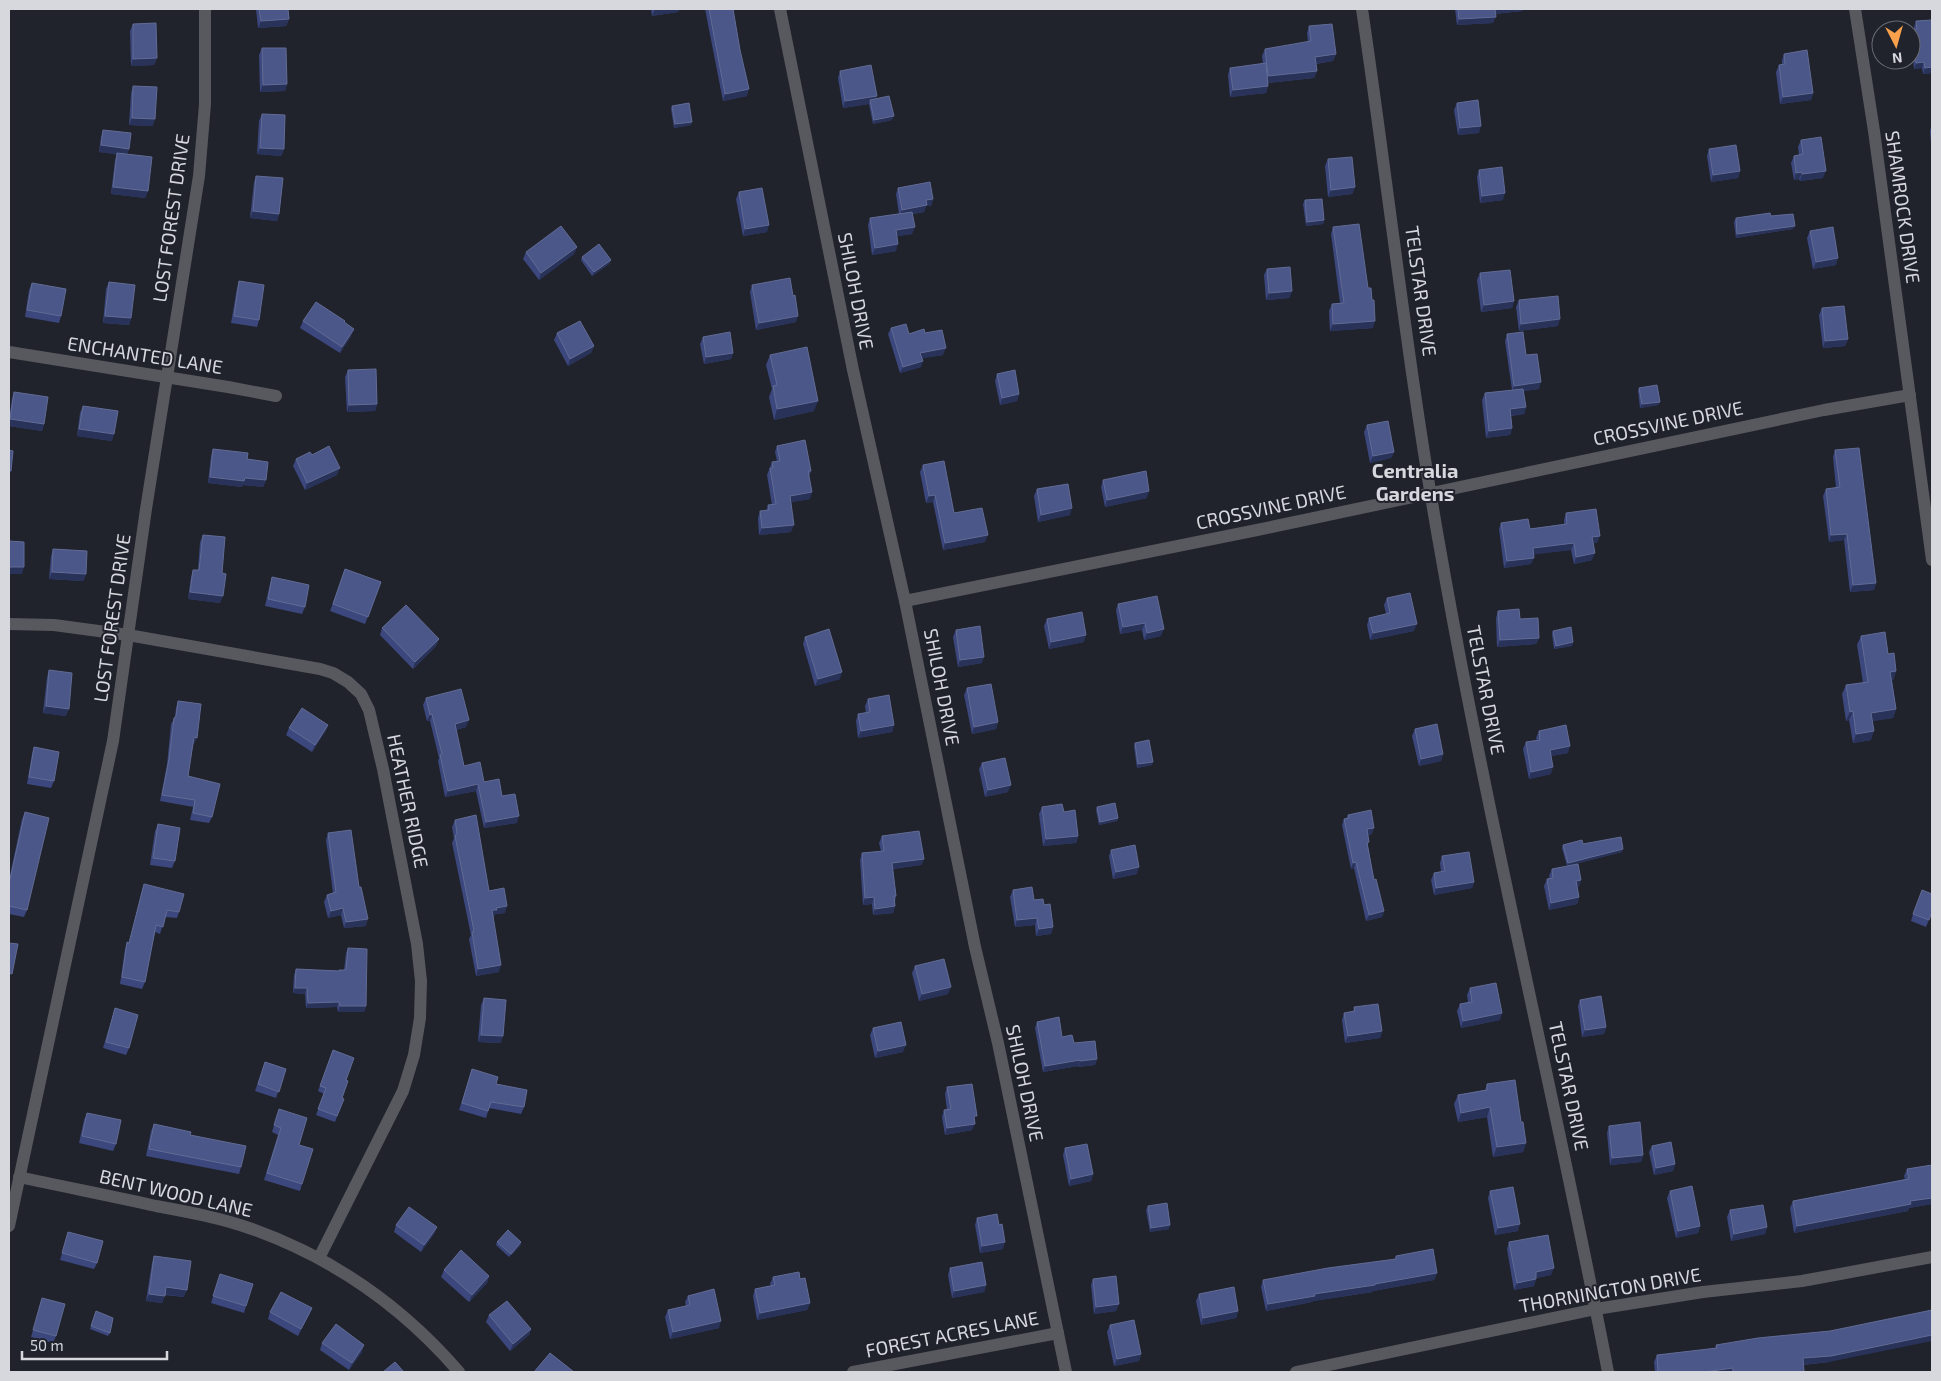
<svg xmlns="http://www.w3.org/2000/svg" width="1941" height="1381" font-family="'Exo 2',sans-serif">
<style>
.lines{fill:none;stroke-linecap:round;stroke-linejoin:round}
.minor{stroke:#58595e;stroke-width:12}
.wall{fill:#3b477d}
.shaded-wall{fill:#293258}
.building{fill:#4b5788;stroke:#616b95}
.labels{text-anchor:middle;stroke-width:4;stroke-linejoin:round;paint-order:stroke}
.street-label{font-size:19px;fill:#d6d8de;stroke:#20232c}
.neighbourhood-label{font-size:20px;font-weight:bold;fill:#d6d8de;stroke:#20232c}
</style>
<rect width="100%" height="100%" fill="#20232c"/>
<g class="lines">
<g class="minor">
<polyline points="780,9 853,370 905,601 975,947 998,1043 1066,1372"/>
<path d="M1362,9C1389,192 1409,378 1442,560C1490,832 1556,1101 1608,1372"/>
<polyline points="1855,9 1874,131 1932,560"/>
<polyline points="9,352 228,387 276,396"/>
<polyline points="905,601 1257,530 1824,410 1910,395"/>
<polyline points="9,624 54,625 128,635 320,669 333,673 348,682 361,694 369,710 383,769 417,944 421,981 420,1018 414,1055 403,1091 319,1258"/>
<path d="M19,1177C65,1187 111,1196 156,1206C189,1212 221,1218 252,1229C333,1258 403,1307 459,1372"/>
<polyline points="9,1226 113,741 146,509 199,176 205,104 205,9"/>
<polyline points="853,1372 1058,1333"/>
<polyline points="1296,1372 1596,1309 1703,1292 1802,1281 1932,1257"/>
</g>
</g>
<g class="wall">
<polygon points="256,9 288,9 289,19 286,26 258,28"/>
<polygon points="651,9 679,9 678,12 652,16"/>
<polygon points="705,9 733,9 747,96 723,101"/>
<polygon points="1455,9 1523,9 1522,11 1495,14 1493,23 1457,25"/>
<polygon points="1916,21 1932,73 1923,74 1922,68 1914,69 1911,35 1913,30 1914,29 1914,27"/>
<polygon points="133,24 157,58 154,65 131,66 130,31"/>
<polygon points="1309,26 1336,54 1333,61 1316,64 1317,71 1314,78 1268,83 1268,86 1266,93 1230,97 1228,75 1230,68 1263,64 1262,56 1265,49 1308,42 1307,33"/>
<polygon points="262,48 287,84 285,91 260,92 259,55"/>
<polygon points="1784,54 1813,93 1811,100 1780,104 1776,72 1779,65 1782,65 1782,60"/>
<polygon points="840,71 877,96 875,99 892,120 873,124 869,104 843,108 838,78"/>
<polygon points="133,86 153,126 129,125 131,93"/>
<polygon points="1457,103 1479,133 1458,135 1454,110"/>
<polygon points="672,106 691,125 674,128 671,109"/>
<polygon points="262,114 284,149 281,156 257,154 259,121"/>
<polygon points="1932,125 1932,156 1930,131"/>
<polygon points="103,130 129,149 127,154 148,191 145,198 111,194 115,160 117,154 99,152 101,137"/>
<polygon points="1801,140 1823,178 1800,181 1799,179 1794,180 1791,163 1794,156 1799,155 1798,147"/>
<polygon points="1709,149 1740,171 1738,178 1711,182 1707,156"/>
<polygon points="1328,159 1355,187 1352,194 1328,197 1325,166"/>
<polygon points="1479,170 1503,200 1480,203 1477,177"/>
<polygon points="256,176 279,214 277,221 250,218 254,182"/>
<polygon points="898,188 933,199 931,206 926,206 924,212 913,214 912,234 897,236 896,251 872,255 868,225 870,218 899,214 896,194"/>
<polygon points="739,192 767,232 743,236 736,199"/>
<polygon points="1305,200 1324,220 1323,224 1306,226 1303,204"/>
<polygon points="1771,216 1793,229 1736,238 1734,222 1736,218"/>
<polygon points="1333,227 1373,328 1330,331 1329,311 1332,304 1340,303 1331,234"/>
<polygon points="1810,231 1836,265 1813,269 1807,238"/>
<polygon points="577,247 574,254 539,280 523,259 526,252"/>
<polygon points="582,257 611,260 609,264 592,276 581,260"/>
<polygon points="1267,269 1292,291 1289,298 1266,300 1264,275"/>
<polygon points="1480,273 1514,301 1512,308 1481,312 1477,280"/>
<polygon points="239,281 259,320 257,327 231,323 237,288"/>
<polygon points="109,282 131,318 129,325 103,323 106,289"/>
<polygon points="32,283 61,316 59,323 25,317 29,290"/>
<polygon points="752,285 796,322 756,330 750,292"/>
<polygon points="1519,300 1558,326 1519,331 1516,307"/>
<polygon points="1822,308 1848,339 1845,346 1823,348 1819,315"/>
<polygon points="303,321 345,321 344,323 351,336 340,353 300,328"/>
<polygon points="891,328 909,334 925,333 943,355 922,358 921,367 900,373 888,334"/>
<polygon points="557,333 594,346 591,353 568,366 554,340"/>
<polygon points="1507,334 1526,355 1539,389 1523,391 1526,407 1524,414 1511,416 1512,428 1510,435 1486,438 1482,400 1485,393 1512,390 1505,341"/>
<polygon points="703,337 733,353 731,359 704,364 700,344"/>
<polygon points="770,355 814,411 774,420 769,397 772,389 766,365"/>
<polygon points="348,370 377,404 375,411 347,412 345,377"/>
<polygon points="997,374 1019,394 1017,401 1000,405 995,381"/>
<polygon points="1639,388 1660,402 1658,405 1640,408 1638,391"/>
<polygon points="14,392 44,424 42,431 9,426 9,420 12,399"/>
<polygon points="83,406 112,441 77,436 80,413"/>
<polygon points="1367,425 1394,452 1391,458 1370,463 1364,432"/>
<polygon points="777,446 811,471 809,476 810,499 791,502 791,532 759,535 758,518 760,511 766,511 768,505 772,505 767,475 772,462 777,461 775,452"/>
<polygon points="213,449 247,459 266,480 263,487 243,485 242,487 208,483 211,456"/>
<polygon points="1835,450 1876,583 1874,590 1850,592 1844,540 1829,542 1823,496 1826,489 1836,488 1833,457"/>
<polygon points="312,455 337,475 305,490 293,466 296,459"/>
<polygon points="923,465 954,513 985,542 943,550 933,502 926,503 920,472"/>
<polygon points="1103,480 1147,498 1105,507 1101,487"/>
<polygon points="1037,489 1070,515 1038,522 1034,496"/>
<polygon points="1566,513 1597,543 1593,543 1592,560 1574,564 1571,550 1533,554 1531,564 1504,568 1499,529 1501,523 1530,529 1564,524 1564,520"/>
<polygon points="203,535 222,573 220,603 188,599 191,577 193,570 198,570 200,542"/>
<polygon points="53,549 86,574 83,581 49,579 51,556"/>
<polygon points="345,569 381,582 365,624 330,611"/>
<polygon points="272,577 305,607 302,614 265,606 270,584"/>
<polygon points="1387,598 1414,631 1370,640 1367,625 1369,618 1386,614 1384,605"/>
<polygon points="1118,604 1161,636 1144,640 1142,630 1120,634 1116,610"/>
<polygon points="1498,611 1520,619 1539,638 1536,644 1497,647 1496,618"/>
<polygon points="1047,619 1084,642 1049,649 1044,626"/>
<polygon points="382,628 439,639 436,646 413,669 380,635"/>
<polygon points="956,630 982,663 958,667 953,637"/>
<polygon points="1553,631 1573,642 1572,646 1554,649 1552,634"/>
<polygon points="1861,636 1888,654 1896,671 1893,680 1892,680 1896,709 1893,718 1872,721 1871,740 1853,743 1849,720 1846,721 1842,694 1846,685 1863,683 1857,645"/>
<polygon points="805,637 840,679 815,686 803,644"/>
<polygon points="49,670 66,716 43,713 47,677"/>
<polygon points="967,688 998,722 996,729 972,734 964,695"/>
<polygon points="426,698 466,727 456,730 464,766 502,796 517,823 484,828 476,791 445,797 438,761 439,758 430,721 427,721 423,705"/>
<polygon points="868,699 894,725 892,732 858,738 856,721 858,714 866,713 865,706"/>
<polygon points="178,701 194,744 193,744 188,776 212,817 209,823 190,820 193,807 160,801 167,765 171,724 175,717 176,708"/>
<polygon points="328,725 325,732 312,752 286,735 289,728"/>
<polygon points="1415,729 1443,754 1441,761 1419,766 1412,736"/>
<polygon points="1539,731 1568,753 1551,756 1551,774 1529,779 1523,749 1526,742 1537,740 1536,738"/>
<polygon points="1135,743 1152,765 1137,768 1134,746"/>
<polygon points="34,747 54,781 51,788 27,784 32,754"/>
<polygon points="982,763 1008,792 985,797 979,769"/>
<polygon points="1042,807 1064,812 1078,836 1076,843 1043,846 1039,814"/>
<polygon points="1097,807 1118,818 1117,821 1099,825 1096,810"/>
<polygon points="25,812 27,910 24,917 9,914 9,880 22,819"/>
<polygon points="1348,815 1372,834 1368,835 1368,846 1374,880 1384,911 1382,917 1366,921 1354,868 1351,869 1342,825 1344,819 1346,819"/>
<polygon points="455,820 489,891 505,913 495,914 494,917 493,917 499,972 476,976 469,939 471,935 452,843 454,838 452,827"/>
<polygon points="158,824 175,861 172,868 150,865 155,831"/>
<polygon points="328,833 359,887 366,926 344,928 341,915 328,918 324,902 327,895 333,893 326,840"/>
<polygon points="882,836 924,859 921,865 893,869 896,896 895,901 895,906 893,913 873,915 872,904 863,905 860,860 862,853 881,851 879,843"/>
<polygon points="1583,844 1622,852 1567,866 1562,848 1563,845"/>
<polygon points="1111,850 1137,874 1113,879 1109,856"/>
<polygon points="1442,856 1474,882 1472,888 1434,895 1431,880 1434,873 1441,872 1440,863"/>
<polygon points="1552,869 1579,887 1577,887 1579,897 1577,904 1549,910 1544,886 1547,879 1550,879 1549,876"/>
<polygon points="144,884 179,912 177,918 165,917 160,934 155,932 145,982 142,989 120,984 125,949 127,942 129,943 142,891"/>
<polygon points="1013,890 1044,905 1053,927 1051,934 1036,936 1035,925 1015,927 1010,897"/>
<polygon points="1932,912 1926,927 1911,921 1913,914"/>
<polygon points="348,948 366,1006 364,1012 338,1012 337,1007 306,1008 305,994 293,993 294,975 296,969 338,971 339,970 344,970 346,953"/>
<polygon points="915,966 948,994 919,1001 912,973"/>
<polygon points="1470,988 1500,1020 1461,1028 1457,1011 1460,1004 1468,1002 1467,995"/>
<polygon points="484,998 501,1043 478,1042 481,1005"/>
<polygon points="1580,1000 1606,1027 1604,1034 1582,1037 1578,1006"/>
<polygon points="1354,1007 1382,1031 1380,1038 1345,1043 1342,1020 1344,1013 1353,1012"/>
<polygon points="115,1008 129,1048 126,1055 103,1048"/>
<polygon points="1037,1022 1062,1037 1097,1059 1095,1065 1078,1067 1078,1066 1043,1072 1035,1028"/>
<polygon points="873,1028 903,1052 875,1058 870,1035"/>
<polygon points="333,1050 346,1080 342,1098 344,1099 335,1122 316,1115 324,1094 318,1091"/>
<polygon points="265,1062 286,1069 276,1098 255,1091"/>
<polygon points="472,1069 496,1084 524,1107 521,1114 489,1108 486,1118 459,1110"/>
<polygon points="1487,1084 1521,1122 1526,1143 1523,1152 1493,1157 1487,1117 1458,1122 1454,1104 1458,1095 1485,1090"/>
<polygon points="947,1087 974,1121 972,1130 945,1135 942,1117 944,1110 947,1110 945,1094"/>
<polygon points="279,1109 299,1145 302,1184 300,1191 264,1180 278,1135 272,1132"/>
<polygon points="87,1113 116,1144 113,1151 79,1143 84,1120"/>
<polygon points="154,1124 190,1135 241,1167 239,1174 146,1156 151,1131"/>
<polygon points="1609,1126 1643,1155 1641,1162 1610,1165 1607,1133"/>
<polygon points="1652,1146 1675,1164 1673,1171 1654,1175 1649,1152"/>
<polygon points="1065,1148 1093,1174 1091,1181 1069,1186 1063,1155"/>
<polygon points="1932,1165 1932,1204 1909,1208 1908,1211 1794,1233 1790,1208 1793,1201 1905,1179 1904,1176 1907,1169"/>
<polygon points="1490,1191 1518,1231 1495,1235 1488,1198"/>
<polygon points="1670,1191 1700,1226 1698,1233 1676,1238 1667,1198"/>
<polygon points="1148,1206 1169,1229 1150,1232 1146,1210"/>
<polygon points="1730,1210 1767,1227 1765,1234 1731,1241 1727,1217"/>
<polygon points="977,1218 1003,1249 980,1253 975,1225"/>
<polygon points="396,1225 437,1227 434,1234 421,1252 394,1232"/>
<polygon points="68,1232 97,1263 94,1269 60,1260"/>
<polygon points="497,1242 521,1242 520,1246 509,1257 496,1245"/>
<polygon points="1509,1242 1551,1275 1536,1278 1534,1286 1514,1290 1507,1249"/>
<polygon points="154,1256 184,1297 165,1295 162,1303 146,1301 152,1263"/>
<polygon points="1396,1256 1437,1273 1434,1280 1373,1291 1373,1292 1313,1301 1312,1302 1266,1311 1261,1287 1263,1280 1395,1259"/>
<polygon points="950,1268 986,1285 984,1292 952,1298 948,1275"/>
<polygon points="444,1270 489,1276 487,1283 469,1302 441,1277"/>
<polygon points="220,1274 246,1306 244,1313 211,1303"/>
<polygon points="773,1277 810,1303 807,1310 757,1320 753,1296 755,1289 771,1286 770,1284"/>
<polygon points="1093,1279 1119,1304 1116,1311 1094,1314 1091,1285"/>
<polygon points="1199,1294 1238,1311 1236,1318 1201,1325 1196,1301"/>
<polygon points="688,1296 719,1328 670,1339 665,1317 668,1310 686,1306 685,1302"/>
<polygon points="42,1298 56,1336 53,1343 31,1337"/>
<polygon points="312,1308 309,1315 298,1336 268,1319 270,1312"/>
<polygon points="96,1311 110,1333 108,1336 90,1329"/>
<polygon points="489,1315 531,1329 529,1335 510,1351 486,1322"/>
<polygon points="1110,1325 1141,1354 1139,1361 1114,1366 1107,1332"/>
<polygon points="322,1343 362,1352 349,1370 320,1350"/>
<polygon points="1716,1345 1829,1362 1803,1365 1804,1372 1655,1372 1654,1362 1657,1355 1715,1349"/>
</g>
<g class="shaded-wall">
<polygon points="655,9 679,9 678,12 652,16"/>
<polygon points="1494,9 1523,9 1522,11 1493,14"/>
<polygon points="1496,17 1493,23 1457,25 1459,19"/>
<polygon points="289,19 286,26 258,28 261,21"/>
<polygon points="1336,54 1333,61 1313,64 1315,57"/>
<polygon points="157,58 154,65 131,66 133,59"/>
<polygon points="1924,62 1922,68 1914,69 1916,63"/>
<polygon points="1932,67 1932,73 1923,74 1925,68"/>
<polygon points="1317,71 1314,78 1266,83 1268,76"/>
<polygon points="287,84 285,91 260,92 263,85"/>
<polygon points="1268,86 1266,93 1230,97 1233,90"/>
<polygon points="749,89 747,96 723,101 725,94"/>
<polygon points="1813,93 1811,100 1780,104 1783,97"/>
<polygon points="877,96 874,103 870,100 869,104 843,108 845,101"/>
<polygon points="894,116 892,120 873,124 874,120"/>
<polygon points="132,118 155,119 153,126 129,125"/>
<polygon points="692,122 691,125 674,128 675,124"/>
<polygon points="1481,126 1479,133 1458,135 1460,128"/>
<polygon points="101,145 129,149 126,156 99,152"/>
<polygon points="260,148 284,149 281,156 257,154"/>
<polygon points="1740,171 1738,178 1711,182 1713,175"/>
<polygon points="1826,171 1823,178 1800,181 1802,174"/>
<polygon points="1802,172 1799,179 1794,180 1796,173"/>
<polygon points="113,187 148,191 145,198 111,194"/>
<polygon points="1355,187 1352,194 1328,197 1331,190"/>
<polygon points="1505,193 1503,200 1480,203 1482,196"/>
<polygon points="933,199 931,206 926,206 924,212 899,216 902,210 926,200"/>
<polygon points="253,211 279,214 277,221 250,218"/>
<polygon points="1324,220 1323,224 1306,226 1307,222"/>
<polygon points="769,225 767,232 743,236 745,229"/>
<polygon points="1795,226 1793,229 1736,238 1737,234"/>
<polygon points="915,227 912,234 894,237 896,230"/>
<polygon points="898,244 896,251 872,255 875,248"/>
<polygon points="577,247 574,254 539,280 541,273"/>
<polygon points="1838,258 1836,265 1813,269 1816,262"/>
<polygon points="611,260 609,264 592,276 594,272"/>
<polygon points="1292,291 1289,298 1266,300 1269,293"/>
<polygon points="1514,301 1512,308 1481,312 1484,305"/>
<polygon points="105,316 131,318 129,325 103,323"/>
<polygon points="798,316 796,322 756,330 759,323"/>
<polygon points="1560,319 1558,326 1519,331 1521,324"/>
<polygon points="1375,321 1373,328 1330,331 1333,324"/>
<polygon points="354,329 351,336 340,353 342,347"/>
<polygon points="1848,339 1845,346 1823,348 1825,341"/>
<polygon points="594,346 591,353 568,366 570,359"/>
<polygon points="946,348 943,355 918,359 920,353"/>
<polygon points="733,353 731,359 704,364 706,357"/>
<polygon points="923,361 921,367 900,373 903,367"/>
<polygon points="1541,382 1539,389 1512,393 1514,386"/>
<polygon points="1019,394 1017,401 1000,405 1002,398"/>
<polygon points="818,401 814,411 774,420 777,409"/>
<polygon points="1660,402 1658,405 1640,408 1642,404"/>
<polygon points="377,404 375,411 347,412 349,405"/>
<polygon points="1526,407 1524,414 1508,416 1510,409"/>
<polygon points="10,419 44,424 42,431 9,426"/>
<polygon points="1512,428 1510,435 1486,438 1489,431"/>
<polygon points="79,429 114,434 112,441 77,436"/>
<polygon points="1394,452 1391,458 1370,463 1373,456"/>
<polygon points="340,468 337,475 305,490 307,483"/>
<polygon points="210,477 245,478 266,480 263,487 243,485 242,487 208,483"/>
<polygon points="1149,491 1147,498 1105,507 1107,500"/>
<polygon points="812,492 810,499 788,503 790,496"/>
<polygon points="935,495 933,502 926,503 929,496"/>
<polygon points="1072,508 1070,515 1038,522 1041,515"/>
<polygon points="794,525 791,532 759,535 762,528"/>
<polygon points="1847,534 1844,540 1829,542 1831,535"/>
<polygon points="988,535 985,542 943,550 945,543"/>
<polygon points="1600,536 1597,543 1590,544 1592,537"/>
<polygon points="1574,543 1571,550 1530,555 1533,548"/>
<polygon points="1595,553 1592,560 1574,564 1576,557"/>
<polygon points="1534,558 1531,564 1504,568 1507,561"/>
<polygon points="9,567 24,567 22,574 9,574"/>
<polygon points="52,572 86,574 83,581 49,579"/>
<polygon points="1876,583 1874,590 1850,592 1853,585"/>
<polygon points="190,592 223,596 220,603 188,599"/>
<polygon points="1145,623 1142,630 1120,634 1123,627"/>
<polygon points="1417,624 1414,631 1370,640 1373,633"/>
<polygon points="1164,629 1161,636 1144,640 1147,633"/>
<polygon points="1086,635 1084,642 1049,649 1051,642"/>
<polygon points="1539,638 1536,644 1497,647 1500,640"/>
<polygon points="439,639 436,646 413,669 415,662"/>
<polygon points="1573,642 1572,646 1554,649 1556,646"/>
<polygon points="984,657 982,663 958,667 960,660"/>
<polygon points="1896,671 1893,680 1887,681 1890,672"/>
<polygon points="842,672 840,679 815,686 818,679"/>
<polygon points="46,706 69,709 66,716 43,713"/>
<polygon points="1896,709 1893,718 1868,722 1871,713"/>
<polygon points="1853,711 1849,720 1846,721 1850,712"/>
<polygon points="432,714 430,721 427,721 430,715"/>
<polygon points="469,720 466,727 453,731 455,724"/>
<polygon points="998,722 996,729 972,734 974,727"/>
<polygon points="328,725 325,732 312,752 315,745"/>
<polygon points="894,725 892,732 858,738 861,731"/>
<polygon points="1874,731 1871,740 1853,743 1856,734"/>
<polygon points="194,737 197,738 194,744 191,744"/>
<polygon points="1570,746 1568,753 1547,757 1550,750"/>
<polygon points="1443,754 1441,761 1419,766 1421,759"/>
<polygon points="1153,762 1152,765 1137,768 1138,764"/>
<polygon points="1553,767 1551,774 1529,779 1531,772"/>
<polygon points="478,784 476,791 445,797 448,791"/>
<polygon points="1011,785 1008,792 985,797 988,790"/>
<polygon points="519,816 517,823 484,828 486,822"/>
<polygon points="1118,818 1117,821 1099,825 1100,822"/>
<polygon points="1374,828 1372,834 1364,835 1367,829"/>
<polygon points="1078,836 1076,843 1043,846 1046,839"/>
<polygon points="1623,849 1622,852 1567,866 1568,863"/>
<polygon points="924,859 921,865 890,869 892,863"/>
<polygon points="1356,862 1354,868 1351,869 1353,863"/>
<polygon points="1139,867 1137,874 1113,879 1116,872"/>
<polygon points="1581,880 1579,887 1574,887 1576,881"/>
<polygon points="1474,882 1472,888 1434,895 1436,888"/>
<polygon points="874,897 872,904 863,905 865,898"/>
<polygon points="1579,897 1577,904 1549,910 1551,903"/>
<polygon points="507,906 505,913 495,914 494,917 489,917 492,910 496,908"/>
<polygon points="895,906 893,913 873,915 875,909"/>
<polygon points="343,908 341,915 328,918 331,911"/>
<polygon points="1384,911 1382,917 1366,921 1369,915"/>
<polygon points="1037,918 1035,925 1015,927 1017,920"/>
<polygon points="368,919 366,926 344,928 346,922"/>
<polygon points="1053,927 1051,934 1036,936 1039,929"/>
<polygon points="501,965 499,972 476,976 478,969"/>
<polygon points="951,987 948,994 919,1001 922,994"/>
<polygon points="295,988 307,988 305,994 293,993"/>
<polygon points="339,1002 337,1007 306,1008 308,1003"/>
<polygon points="340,1006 366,1006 364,1012 338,1012"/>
<polygon points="1502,1013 1500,1020 1461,1028 1463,1021"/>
<polygon points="1606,1027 1604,1034 1582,1037 1585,1030"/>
<polygon points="1382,1031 1380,1038 1345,1043 1348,1036"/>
<polygon points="481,1035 503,1036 501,1043 478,1042"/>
<polygon points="906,1045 903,1052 875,1058 878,1051"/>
<polygon points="1097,1059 1095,1065 1078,1067 1080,1061"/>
<polygon points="1080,1060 1078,1066 1043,1072 1045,1066"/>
<polygon points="1490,1107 1487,1117 1458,1122 1461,1113"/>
<polygon points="975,1124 972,1130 945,1135 947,1128"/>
<polygon points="1526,1143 1523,1152 1493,1157 1497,1147"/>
<polygon points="1643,1155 1641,1162 1610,1165 1612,1158"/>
<polygon points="1675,1164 1673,1171 1654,1175 1656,1168"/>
<polygon points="1093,1174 1091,1181 1069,1186 1071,1179"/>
<polygon points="1932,1198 1932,1204 1909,1208 1908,1211 1794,1233 1797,1226 1910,1201"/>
<polygon points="1520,1224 1518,1231 1495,1235 1498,1228"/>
<polygon points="1170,1225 1169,1229 1150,1232 1151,1228"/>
<polygon points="1700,1226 1698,1233 1676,1238 1678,1231"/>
<polygon points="437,1227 434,1234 421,1252 424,1245"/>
<polygon points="1767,1227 1765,1234 1731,1241 1734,1234"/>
<polygon points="521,1242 520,1246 509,1257 511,1254"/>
<polygon points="1005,1242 1003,1249 980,1253 982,1246"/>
<polygon points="1554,1268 1551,1275 1533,1279 1536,1272"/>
<polygon points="1437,1273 1434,1280 1373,1291 1373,1292 1313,1301 1312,1302 1266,1311 1268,1304 1314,1294"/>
<polygon points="489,1276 487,1283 469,1302 472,1295"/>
<polygon points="1536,1279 1534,1286 1514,1290 1517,1283"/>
<polygon points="986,1285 984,1292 952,1298 954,1291"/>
<polygon points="166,1287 187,1290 184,1297 163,1294"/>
<polygon points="149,1294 165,1296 162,1303 146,1301"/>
<polygon points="810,1303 807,1310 757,1320 760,1313"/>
<polygon points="1119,1304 1116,1311 1094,1314 1096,1307"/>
<polygon points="312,1308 309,1315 298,1336 301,1329"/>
<polygon points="1238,1311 1236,1318 1201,1325 1203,1318"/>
<polygon points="721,1321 719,1328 670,1339 673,1332"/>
<polygon points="531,1329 529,1335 510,1351 513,1344"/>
<polygon points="1932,1335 1932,1341 1829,1362 1801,1365 1803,1358"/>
<polygon points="364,1345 362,1352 349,1370 352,1363"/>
<polygon points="1141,1354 1139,1361 1114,1366 1117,1359"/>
<polygon points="1733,1368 1731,1372 1704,1372"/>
</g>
<g class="building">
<polygon points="259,9 288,9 289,19 261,21"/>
<polygon points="709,9 733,9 740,50 749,89 725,94"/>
<polygon points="1458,9 1495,9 1496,17 1459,19"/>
<polygon points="1932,20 1932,67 1925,68 1924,62 1916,63 1913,30 1917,29 1916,21"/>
<polygon points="156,23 157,58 133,59 133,24"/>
<polygon points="1332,24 1336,54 1315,57 1317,71 1268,76 1265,49 1311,41 1309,26"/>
<polygon points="262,48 286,48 287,84 263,85"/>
<polygon points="1807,50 1813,93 1783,97 1779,65 1785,64 1784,54"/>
<polygon points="1266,63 1268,86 1233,90 1230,68"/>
<polygon points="871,65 877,96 845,101 840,71"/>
<polygon points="133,86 157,87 155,119 132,118"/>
<polygon points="889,96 894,116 874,120 870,100"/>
<polygon points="1478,100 1481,126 1460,128 1457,103"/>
<polygon points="689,103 692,122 675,124 672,106"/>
<polygon points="262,114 285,115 284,149 260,148"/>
<polygon points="103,130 131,133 129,149 101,145"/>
<polygon points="1821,137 1826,171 1802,174 1802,172 1796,173 1794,156 1803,154 1801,140"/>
<polygon points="1736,145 1740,171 1713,175 1709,149"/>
<polygon points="117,153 152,157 148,191 113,187"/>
<polygon points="1352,157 1355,187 1331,190 1328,159"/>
<polygon points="1502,167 1505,193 1482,196 1479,170"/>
<polygon points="256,176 283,178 279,214 253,211"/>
<polygon points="930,182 933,199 926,200 927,205 902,210 898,188"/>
<polygon points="762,188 769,225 745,229 739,192"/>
<polygon points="1322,199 1324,220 1307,222 1305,200"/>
<polygon points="912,212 915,227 896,230 898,244 875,248 870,218"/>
<polygon points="1770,213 1771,216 1793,214 1795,226 1737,234 1736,218"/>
<polygon points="1359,224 1368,288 1371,288 1372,300 1374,300 1375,321 1333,324 1332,304 1344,303 1333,227"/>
<polygon points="561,226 577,247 541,273 526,252"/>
<polygon points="1833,227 1838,258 1816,262 1810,231"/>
<polygon points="599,244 611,260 594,272 582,257"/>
<polygon points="1290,267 1292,291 1269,293 1267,269"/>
<polygon points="1510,270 1514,301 1484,305 1480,273"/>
<polygon points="790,278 793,296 795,295 798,316 759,323 752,285"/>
<polygon points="239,281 264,285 259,320 234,316"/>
<polygon points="109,282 135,285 131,318 105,316"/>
<polygon points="32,283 66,289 61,316 27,310"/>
<polygon points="1558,296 1560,319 1521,324 1519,300"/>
<polygon points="316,302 345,321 344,322 354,329 342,347 303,321"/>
<polygon points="1844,306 1848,339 1825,341 1822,308"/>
<polygon points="580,321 594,346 570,359 557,333"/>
<polygon points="906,324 909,334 924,329 925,333 942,330 946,348 920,353 923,361 903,367 891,328"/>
<polygon points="730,332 733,353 706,357 703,337"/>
<polygon points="1523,332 1526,355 1537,354 1541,382 1514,386 1507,334"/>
<polygon points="807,347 818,401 777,409 773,386 777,385 770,355"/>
<polygon points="376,369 377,404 349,405 348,370"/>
<polygon points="1015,370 1019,394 1002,398 997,374"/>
<polygon points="1657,385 1660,402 1642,404 1639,388"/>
<polygon points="1523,389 1526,407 1510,409 1512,428 1489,431 1485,393"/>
<polygon points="14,392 48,397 44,424 10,419"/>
<polygon points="83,406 118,411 114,434 79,429"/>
<polygon points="1388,421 1394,452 1373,456 1367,425"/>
<polygon points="805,440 811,471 808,471 812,492 790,496 794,525 762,528 760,511 769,510 768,505 776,504 770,468 773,468 772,462 780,461 777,446"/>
<polygon points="329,446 340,468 307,483 296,459 310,452 312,455"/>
<polygon points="1859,448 1876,583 1853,585 1847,534 1831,535 1826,489 1840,487 1835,450"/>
<polygon points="213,449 248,453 247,459 268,462 266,480 245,478 244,481 210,477"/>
<polygon points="9,450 13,451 11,471 9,471"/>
<polygon points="944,461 954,513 982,508 988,535 945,543 935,495 929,496 923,465"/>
<polygon points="1146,471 1149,491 1107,500 1103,480"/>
<polygon points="1068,484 1072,508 1041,515 1037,489"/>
<polygon points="1596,509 1600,536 1592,537 1595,553 1576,557 1574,543 1533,548 1534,558 1507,561 1501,523 1528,519 1530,529 1567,524 1566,513"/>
<polygon points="203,535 225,537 222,573 226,574 223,596 190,592 193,570 199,570"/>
<polygon points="9,541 24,542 24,567 9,567"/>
<polygon points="53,549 87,551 86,574 52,572"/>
<polygon points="345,569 381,582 368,617 333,604"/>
<polygon points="272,577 309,585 305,607 268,599"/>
<polygon points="1410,593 1417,624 1373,633 1369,618 1390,613 1387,598"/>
<polygon points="1157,596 1164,629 1147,633 1145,623 1123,627 1118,604"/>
<polygon points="406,605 439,639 415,662 382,628"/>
<polygon points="1519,609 1520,619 1538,618 1539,638 1500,640 1498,611"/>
<polygon points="1082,612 1086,635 1051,642 1047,619"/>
<polygon points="980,626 984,657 960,660 956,630"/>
<polygon points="1571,627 1573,642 1556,646 1553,631"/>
<polygon points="829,629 842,672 818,679 805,637"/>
<polygon points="1885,632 1888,654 1894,653 1896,671 1890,672 1896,709 1871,713 1874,731 1856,734 1853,711 1850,712 1846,685 1868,682 1861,636"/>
<polygon points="49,670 72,673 69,709 46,706"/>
<polygon points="991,684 998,722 974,727 967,688"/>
<polygon points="461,689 469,720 455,724 464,766 480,762 484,782 499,779 502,796 515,794 519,816 486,822 478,784 448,791 440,755 442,754 432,714 430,715 426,698"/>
<polygon points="889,695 894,725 861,731 858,714 870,712 868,699"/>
<polygon points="178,701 201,704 197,738 194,737 188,776 220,784 212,817 193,813 195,800 162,795 169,759 174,718 176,716"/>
<polygon points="302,708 328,725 315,745 289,728"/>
<polygon points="1437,724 1443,754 1421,759 1415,729"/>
<polygon points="1566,725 1570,746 1550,750 1553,767 1531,772 1526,742 1540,740 1539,731"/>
<polygon points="1149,740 1153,762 1138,764 1135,743"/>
<polygon points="34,747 59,752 54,781 29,777"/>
<polygon points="1005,758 1011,785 988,790 982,763"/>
<polygon points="1115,803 1118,818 1100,822 1097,807"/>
<polygon points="1062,804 1064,812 1075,810 1078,836 1046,839 1042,807"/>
<polygon points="1371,810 1374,828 1367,829 1369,842 1367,843 1374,880 1376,879 1384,911 1369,915 1356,862 1353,863 1344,819 1349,818 1348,815"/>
<polygon points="25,812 49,818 27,910 9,906 9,884"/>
<polygon points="476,815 489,891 504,888 507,906 496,908 497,910 492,910 501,965 478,969 472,932 474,931 455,836 457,833 455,820"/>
<polygon points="158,824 180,828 175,861 153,858"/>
<polygon points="351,830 359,887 361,887 368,919 346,922 343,908 331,911 327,895 336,892 328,833"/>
<polygon points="919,831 924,859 892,863 896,896 894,896 895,906 875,909 874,897 865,898 862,853 884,851 882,836"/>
<polygon points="1621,837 1623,849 1568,863 1563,845 1582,840 1583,844"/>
<polygon points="1135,845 1139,867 1116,872 1111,850"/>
<polygon points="1469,852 1474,882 1436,888 1434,873 1445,871 1442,856"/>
<polygon points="1578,864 1581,880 1576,881 1579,897 1551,903 1547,879 1553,878 1552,869"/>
<polygon points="144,884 184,894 179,912 167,910 163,927 156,925 145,982 122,977 127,942 129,943"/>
<polygon points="1032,887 1034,900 1043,899 1044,905 1050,904 1053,927 1039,929 1037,918 1017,920 1013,890"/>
<polygon points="1922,890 1932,894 1932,912 1929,920 1913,914"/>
<polygon points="9,943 18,944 12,974 10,973 9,978"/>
<polygon points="348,948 367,949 366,1006 340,1006 339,1002 308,1003 307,988 295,988 296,969 339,971 339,970 346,970"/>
<polygon points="944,959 951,987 922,994 915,966"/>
<polygon points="1496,983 1502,1013 1463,1021 1460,1004 1472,1002 1470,988"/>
<polygon points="1601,996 1606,1027 1585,1030 1580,1000"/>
<polygon points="484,998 506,1000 503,1036 481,1035"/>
<polygon points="1378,1004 1382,1031 1348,1036 1344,1013 1355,1011 1354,1007"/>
<polygon points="115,1008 138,1015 129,1048 106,1042"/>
<polygon points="1059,1017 1062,1037 1072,1035 1074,1043 1095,1041 1097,1059 1080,1061 1080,1060 1045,1066 1037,1022"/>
<polygon points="901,1022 906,1045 878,1051 873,1028"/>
<polygon points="333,1050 354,1058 346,1080 348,1081 342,1098 344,1099 337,1116 318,1109 326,1088 320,1086"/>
<polygon points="265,1062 286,1069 279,1092 258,1084"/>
<polygon points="472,1069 498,1077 496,1084 527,1090 524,1107 491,1102 488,1111 462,1103"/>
<polygon points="1515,1080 1521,1122 1523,1122 1526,1143 1497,1147 1490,1107 1461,1113 1458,1095 1487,1090 1487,1084"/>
<polygon points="972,1084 977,1116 974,1116 975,1124 947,1128 944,1110 951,1109 947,1087"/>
<polygon points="279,1109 307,1118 299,1145 313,1149 302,1184 267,1173 281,1128 274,1125"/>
<polygon points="87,1113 121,1120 116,1144 82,1136"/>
<polygon points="1640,1122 1643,1155 1612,1158 1609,1126"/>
<polygon points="154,1124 191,1132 190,1135 246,1146 241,1167 149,1149"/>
<polygon points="1671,1142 1675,1164 1656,1168 1652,1146"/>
<polygon points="1087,1144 1093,1174 1071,1179 1065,1148"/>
<polygon points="1932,1165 1932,1198 1910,1201 1911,1204 1797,1226 1793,1201 1909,1179 1907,1169"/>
<polygon points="1692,1186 1700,1226 1678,1231 1670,1191"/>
<polygon points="1513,1187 1520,1224 1498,1228 1490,1191"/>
<polygon points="1167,1203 1170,1225 1151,1228 1148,1206"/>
<polygon points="1763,1205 1767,1227 1734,1234 1730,1210"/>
<polygon points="409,1207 437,1227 424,1245 396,1225"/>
<polygon points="997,1214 999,1225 1002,1224 1005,1242 982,1246 977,1218"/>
<polygon points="508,1230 521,1242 511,1254 497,1242"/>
<polygon points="68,1232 103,1241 97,1263 62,1253"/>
<polygon points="1548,1235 1554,1268 1536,1272 1536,1279 1517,1283 1509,1242"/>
<polygon points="1433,1249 1437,1273 1375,1284 1375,1285 1314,1294 1315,1296 1268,1304 1263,1280 1328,1268 1396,1259 1396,1256"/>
<polygon points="461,1250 489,1276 472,1295 444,1270"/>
<polygon points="154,1256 191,1261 187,1290 166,1287 165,1296 149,1294"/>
<polygon points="982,1262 986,1285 954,1291 950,1268"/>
<polygon points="799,1272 800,1279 805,1278 810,1303 760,1313 755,1289 775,1285 773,1277"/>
<polygon points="220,1274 253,1284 246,1306 213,1296"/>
<polygon points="1116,1276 1119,1304 1096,1307 1093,1279"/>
<polygon points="1234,1287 1238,1311 1203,1318 1199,1294"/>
<polygon points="714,1289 721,1321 673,1332 668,1310 690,1305 688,1296"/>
<polygon points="281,1292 312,1308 301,1329 270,1312"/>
<polygon points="42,1298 65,1304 56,1336 33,1330"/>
<polygon points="507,1301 531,1329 513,1344 489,1315"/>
<polygon points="1932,1310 1932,1335 1831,1356 1803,1358 1804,1372 1733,1372 1733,1368 1704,1372 1658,1372 1657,1355 1717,1348 1716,1345 1758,1338 1830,1331"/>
<polygon points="96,1311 113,1318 110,1333 91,1326"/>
<polygon points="1134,1320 1141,1354 1117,1359 1110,1325"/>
<polygon points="336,1324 364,1345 352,1363 322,1343"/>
<polygon points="550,1353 574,1372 534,1372"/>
<polygon points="395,1362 404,1372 383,1372"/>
</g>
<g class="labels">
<g class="street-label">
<text transform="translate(1903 207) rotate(82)" y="7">SHAMROCK DRIVE</text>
<text transform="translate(171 218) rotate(-82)" y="7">LOST FOREST DRIVE</text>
<text transform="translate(856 291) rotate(79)" y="7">SHILOH DRIVE</text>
<text transform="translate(1421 291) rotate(82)" y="7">TELSTAR DRIVE</text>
<text transform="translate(145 355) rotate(9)" y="7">ENCHANTED LANE</text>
<text transform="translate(1668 423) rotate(-12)" y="7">CROSSVINE DRIVE</text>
<text transform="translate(1271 507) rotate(-12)" y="7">CROSSVINE DRIVE</text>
<text transform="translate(112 618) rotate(-82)" y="7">LOST FOREST DRIVE</text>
<text transform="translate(942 687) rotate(79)" y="7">SHILOH DRIVE</text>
<text transform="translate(1486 690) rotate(79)" y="7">TELSTAR DRIVE</text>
<text transform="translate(408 801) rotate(78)" y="7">HEATHER RIDGE</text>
<text transform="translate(1025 1083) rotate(78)" y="7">SHILOH DRIVE</text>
<text transform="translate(1569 1086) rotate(78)" y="7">TELSTAR DRIVE</text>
<text transform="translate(176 1193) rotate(13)" y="7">BENT WOOD LANE</text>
<text transform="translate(1610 1290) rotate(-10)" y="7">THORNINGTON DRIVE</text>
<text transform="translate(952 1334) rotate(-11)" y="7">FOREST ACRES LANE</text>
</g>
<g class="neighbourhood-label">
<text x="1415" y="478">Centralia<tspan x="1415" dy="23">Gardens</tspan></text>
</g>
</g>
<rect width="1941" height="1381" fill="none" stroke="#d6d8de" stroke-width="20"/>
<g transform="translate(1896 45) rotate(174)"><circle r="24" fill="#20232c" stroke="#696b73"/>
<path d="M0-4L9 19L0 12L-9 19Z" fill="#f8a04b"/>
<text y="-8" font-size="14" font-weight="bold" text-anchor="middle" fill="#d6d8de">N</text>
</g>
<path d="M22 1351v8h145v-8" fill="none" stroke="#d6d8de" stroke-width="2.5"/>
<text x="30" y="1351" font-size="15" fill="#d6d8de" stroke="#20232c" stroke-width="4" paint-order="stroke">50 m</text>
</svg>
